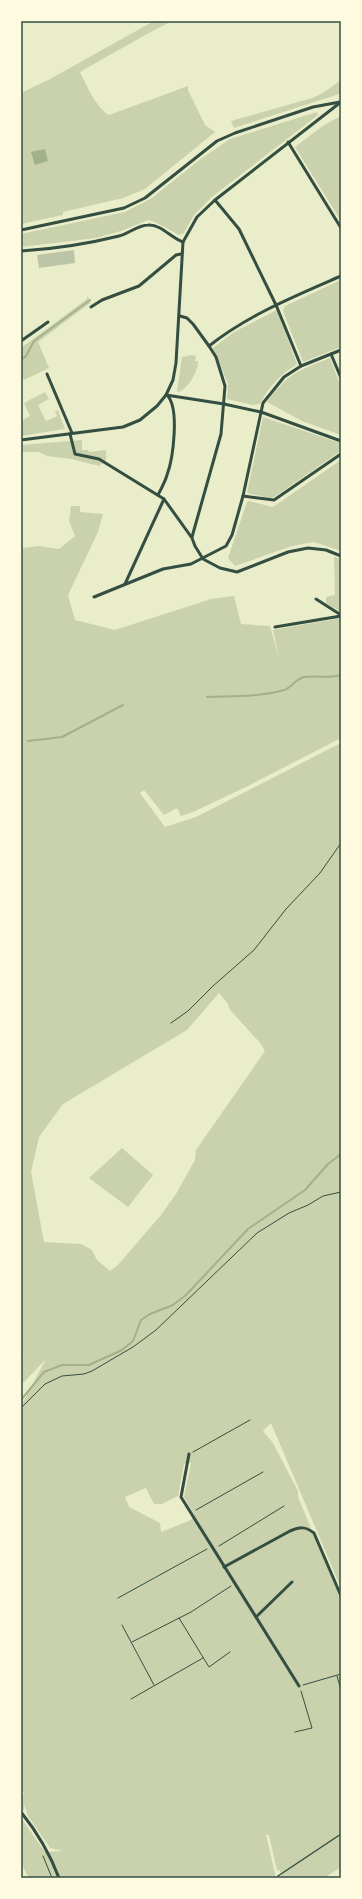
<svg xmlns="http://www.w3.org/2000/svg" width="362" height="1899" font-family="Roboto,sans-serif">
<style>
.green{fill:#cad2ad;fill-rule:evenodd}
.water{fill:#a3b18a}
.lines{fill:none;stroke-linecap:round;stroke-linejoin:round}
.stream{stroke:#a3b18a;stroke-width:2}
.building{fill:#bcc5a7}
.path{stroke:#344e41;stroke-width:1}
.service{stroke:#344e41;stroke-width:1.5}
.minor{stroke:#344e41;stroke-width:3}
.neatline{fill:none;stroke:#344e41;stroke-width:1.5}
</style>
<rect width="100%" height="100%" fill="#e9edc9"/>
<g class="green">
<path d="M154,21H172C140,37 110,55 80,72C87,86 95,106 109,115L188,86V90L205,125L215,132L145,189L123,198L63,212V215L21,224V93L50,79Z"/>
<polygon points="341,80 341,93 333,96 234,128 231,121 312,98 323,93"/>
<polygon points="317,112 318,115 212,197 194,215 184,233 179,235 155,222 148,220 121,231 96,238 21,247 21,234 125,212 152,198 198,161 230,139"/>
<polygon points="341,116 341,221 295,147 324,125"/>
<polygon points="341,280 341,347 303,362 283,311 285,306"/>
<polygon points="87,296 90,300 90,303 38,342 49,368 24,380 21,375 21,348 87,299"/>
<path d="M277,310L297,364C281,374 268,387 260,404L252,405L227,399L228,384L213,348L234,332Z"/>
<path d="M192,355L196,356L195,361H198C198,372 189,387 179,392L177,391L182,357Z"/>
<path d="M330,358L341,387V435L302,421L267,402C287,374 299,370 330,358Z"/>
<polygon points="45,392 49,399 38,405 46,421 57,416 55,411 58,410 65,429 21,436 21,421 30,416 24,403"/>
<polygon points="263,417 340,443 341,451 274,497 269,498 247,493"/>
<polygon points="82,440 82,450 88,450 89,452 106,450 106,460 99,466 71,459 47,456 39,452 21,452 21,445"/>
<polygon points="341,460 341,551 314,542 292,546 235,566 228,558 247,502 249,501 273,507"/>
<path d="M71,506H80V512L103,514L98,532L68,595L75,620L115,630L211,599L234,596L241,624L270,626L279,658L273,630L341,618V738L246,787L193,812L181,816L177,808L164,815L144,790L140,793L165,827L196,817L341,743V1588L271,1423L263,1431L273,1443L298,1491V1497L341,1600V1867L327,1876L329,1878H282L280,1871L277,1870L269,1835H266L276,1878H29L21,1863V1818L45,1852L63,1851L50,1848L28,1816L24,1804V1811L21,1807V1797L24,1793L21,1790V1406L46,1359L21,1385V1356L27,1353L21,1355V548L39,546L59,549L75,536L69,521ZM219,993L228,1004L230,1010L261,1044L265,1051L196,1150L195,1160L176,1194L161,1215L117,1266L110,1271L97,1260L92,1250L81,1244L44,1242L31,1172L39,1137L63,1104L187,1030ZM191,1463L184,1497L195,1516L191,1520L161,1532L160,1523L129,1507L125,1497L146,1488L154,1504H162L178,1496L184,1464Z"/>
<polygon points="334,557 341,559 341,612 326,603 326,597 335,595"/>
<polygon points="122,1148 153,1175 128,1207 89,1178"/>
</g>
<polygon class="water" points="45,149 48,161 35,165 31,152"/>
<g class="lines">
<g class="stream">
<polyline points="21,360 26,356 34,341 90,300"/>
<path d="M207,697C233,696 259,697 284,690C292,688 295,679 304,677C317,675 329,679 341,675"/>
<polyline points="28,741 62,737 123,705"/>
<polyline points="21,1400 44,1372 62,1365 89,1365 122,1350 133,1341 141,1320 150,1314 173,1305 186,1295 248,1229 305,1190 328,1164 341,1154"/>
</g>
</g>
<polygon class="building" points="74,250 75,263 39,268 37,255"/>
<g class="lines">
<g class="path">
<polyline points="171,1023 188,1011 213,986 254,950 286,909 320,873 341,843"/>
<polyline points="21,1408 45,1384 62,1376 84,1374 92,1371 133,1347 156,1330 257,1233 289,1213 308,1205 323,1196 341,1192"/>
<polyline points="193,1452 250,1420"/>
<polyline points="196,1510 263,1472"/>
<polyline points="219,1546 284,1506"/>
<polyline points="118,1598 207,1549"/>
<polyline points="179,1618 209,1667 230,1652"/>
<polyline points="122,1625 154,1685"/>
<polyline points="132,1642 191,1612 231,1586"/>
<polyline points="337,1676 341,1690"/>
<polyline points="303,1685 341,1674"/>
<polyline points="131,1699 203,1658"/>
<polyline points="295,1732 312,1728 301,1691"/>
<polyline points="43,1856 52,1878"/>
</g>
<polyline class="service" points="278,1878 278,1876 341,1834"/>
<g class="minor">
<polyline points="288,142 341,228"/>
<polyline points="215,200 239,229 276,305 301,366"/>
<polyline points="21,230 124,208 145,198 217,141 235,133 313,107 340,102"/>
<path d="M21,251C54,249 87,244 119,236C128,234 138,225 148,225C161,224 171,238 183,242"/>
<polyline points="91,307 102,300 139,286 176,255 181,254"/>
<polyline points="180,316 187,318 193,324 209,346 216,357 225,386 221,434 192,537"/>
<polyline points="21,341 48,322"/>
<path d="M209,346C248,315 295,296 341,276"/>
<polyline points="331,354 341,378"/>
<polyline points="47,374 72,433"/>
<polyline points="166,395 224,404 261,412 341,441"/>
<polyline points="70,434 75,454 99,459 164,499 192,538 195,546 203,559 220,568 237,572 288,552 308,548 326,550 341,556"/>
<polyline points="21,440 123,427 140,420 157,406 166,395 173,380 176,363 183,242 197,217 215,200 341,102"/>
<path d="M158,495C161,489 165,482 167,475C173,459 180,408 167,395"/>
<polyline points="243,496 274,500 341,454"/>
<polyline points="125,584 164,499"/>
<polyline points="94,597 163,569 191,564 226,546 232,535 243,496 263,403 284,377 301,366 341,350"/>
<polyline points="316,599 341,615"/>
<polyline points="275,627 341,616"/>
<polyline points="189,1454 181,1497 299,1686"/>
<path d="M224,1567L290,1531C300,1527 305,1526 314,1533L341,1596"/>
<polyline points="256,1617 292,1582"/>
<path d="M21,1812C37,1832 50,1854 59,1878"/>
</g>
</g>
<rect width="362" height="1899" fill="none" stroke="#fefae0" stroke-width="44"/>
<rect x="22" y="22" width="318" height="1855" class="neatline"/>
</svg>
